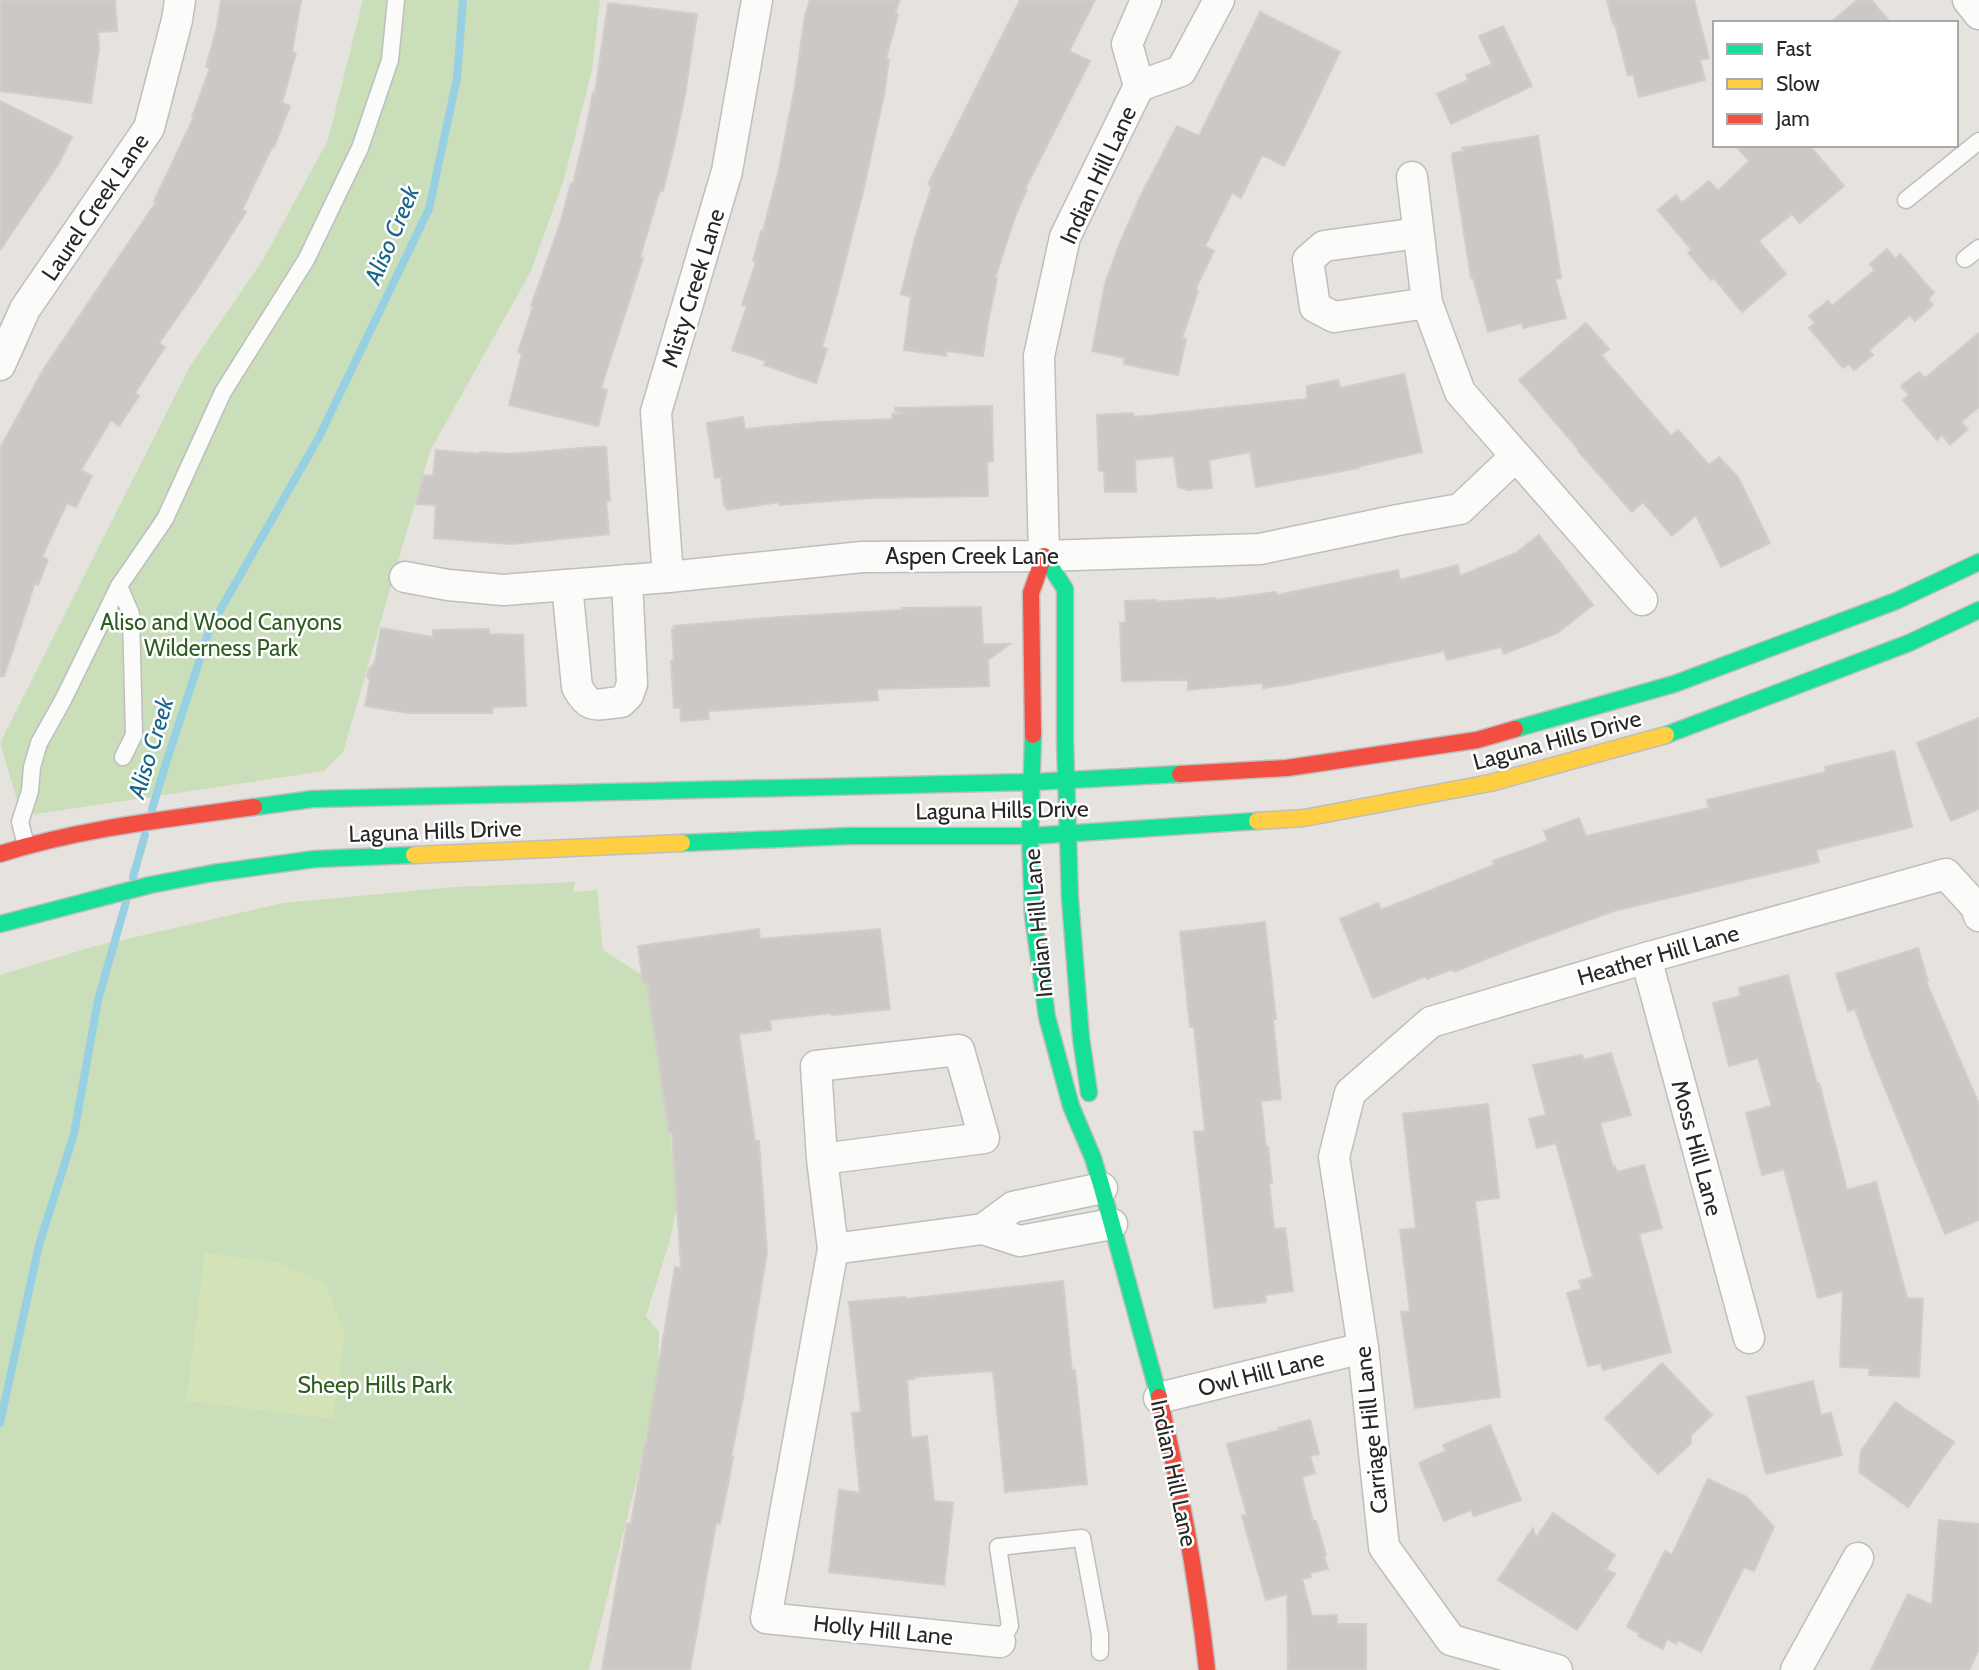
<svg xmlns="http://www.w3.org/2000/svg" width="1979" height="1670" font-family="Cabin,sans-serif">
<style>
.green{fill:#c9deb9}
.pitch{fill:#d3e2b7}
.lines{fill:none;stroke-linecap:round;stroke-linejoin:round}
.stream{stroke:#97d0e2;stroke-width:8}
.building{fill:#cbc8c5;stroke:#d1ceca;stroke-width:2}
.lane-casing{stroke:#bfbebf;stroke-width:19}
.street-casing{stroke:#bfbebf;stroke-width:33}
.fast-casing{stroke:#bfbebf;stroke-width:19}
.slow-casing{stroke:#bfbebf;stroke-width:19}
.jam-casing{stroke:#bfbebf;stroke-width:19}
.lane{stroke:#fbfbfa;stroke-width:16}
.street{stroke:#fbfbfa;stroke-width:30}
.fast{stroke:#16e098;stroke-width:16}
.slow{stroke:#ffcf43;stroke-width:16}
.jam{stroke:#f24e42;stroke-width:16}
.labels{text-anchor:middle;stroke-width:5;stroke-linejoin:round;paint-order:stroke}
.street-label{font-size:23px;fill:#272727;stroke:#fff}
.park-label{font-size:23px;fill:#2d5d1f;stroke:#fff}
.water-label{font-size:24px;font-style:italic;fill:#18658a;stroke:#fff}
</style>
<rect width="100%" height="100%" fill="#e6e2de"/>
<g class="green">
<polygon points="363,0 600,0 592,70 564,179 531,271 430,451 343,752 324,771 22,816 0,743 190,366 263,260 328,140"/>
<polygon points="575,882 573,892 597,890 603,950 651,981 678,1200 670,1240 646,1316 659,1332 658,1379 636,1483 589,1670 0,1670 0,975 92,947 283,903 454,887"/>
</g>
<polygon class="pitch" points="205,1253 277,1262 325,1283 345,1334 333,1419 186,1401"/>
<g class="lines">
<g class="stream">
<polyline points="152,809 166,763 210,628 319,437 429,209 457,78 463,0"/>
<polyline points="133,877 145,835"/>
<polyline points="0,1423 39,1245 74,1134 98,1000 126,902"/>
</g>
</g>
<g class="building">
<polygon points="0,0 115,0 117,31 98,32 99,49 91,103 0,91"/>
<polygon points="221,0 301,0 292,52 296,53 282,103 290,106 274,147 272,147 242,210 246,212 199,286 159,343 165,347 135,393 139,396 119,426 111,420 81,470 92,476 76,507 67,503 42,557 48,560 38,585 35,583 4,676 0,676 0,448 43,370 156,202 154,201 194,117 192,117 210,68 206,67 217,27"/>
<polygon points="810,0 900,0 895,13 898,14 886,59 889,60 884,94 863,192 833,309 822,347 827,349 816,383 764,365 766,361 732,350 747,306 742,305 756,262 753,261 761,231 763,231 779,169 795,86 805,15"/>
<polygon points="1020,0 1095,0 1069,51 1090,61 1025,189 1027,190 1016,214 995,278 997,279 988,322 983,356 947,351 946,356 904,350 911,297 901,294 915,238 932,186 928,184"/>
<polygon points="1607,0 1694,0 1709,58 1700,60 1705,80 1639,97 1633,74 1628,76 1615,24 1613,24"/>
<polygon points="1857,0 1871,0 1891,23 1830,23"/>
<polygon points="608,3 697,14 685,95 675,142 663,191 660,190 640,257 643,258 601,388 607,390 598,426 509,405 522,354 518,352 533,307 531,306 560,224 571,183 573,184 586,129 593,93 595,94"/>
<polygon points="1260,12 1340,52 1301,133 1284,166 1262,155 1241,198 1232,193 1205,246 1214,251 1195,290 1198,291 1182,338 1186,339 1178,375 1124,364 1125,358 1092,351 1105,284 1119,245 1141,195 1177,126 1199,136"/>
<polygon points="1503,26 1532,86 1451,124 1437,94 1468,80 1466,75 1492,64 1479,36"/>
<polygon points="0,101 72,137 58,165 0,250"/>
<polygon points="1538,136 1561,278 1555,279 1566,318 1523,328 1522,323 1488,332 1473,278 1471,278 1452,156 1453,153 1464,151 1462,148"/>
<polygon points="1735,145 1809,145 1844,186 1800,223 1792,214 1759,241 1786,274 1742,312 1714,278 1711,280 1688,253 1692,250 1658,210 1676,195 1682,203 1709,181 1718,191 1749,161"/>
<polygon points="1887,249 1895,259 1900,254 1934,293 1928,299 1933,305 1915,321 1910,315 1869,350 1873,355 1854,370 1849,364 1843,368 1809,328 1815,323 1809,316 1828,301 1832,306 1875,270 1870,264"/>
<polygon points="1586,323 1609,349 1601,355 1671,436 1678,430 1709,465 1719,457 1738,477 1770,543 1721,567 1696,515 1672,536 1643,502 1632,512 1578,451 1579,450 1519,380"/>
<polygon points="1979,333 1979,407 1961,422 1968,429 1950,445 1942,435 1937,440 1903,400 1909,395 1901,386 1919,372 1925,378"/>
<polygon points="1404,374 1422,452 1357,467 1358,468 1256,487 1250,452 1209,460 1212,488 1188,490 1178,487 1174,456 1135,460 1136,492 1105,492 1104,472 1099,470 1097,415 1133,413 1134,417 1307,399 1307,386 1338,380 1340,388"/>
<polygon points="992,406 993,461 987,462 988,496 870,498 780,505 780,502 727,510 726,506 724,506 721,477 715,478 707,423 743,417 745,429 818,422 892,419 892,414 903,413 895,411 895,408"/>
<polygon points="593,447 606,447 610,501 606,501 609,534 511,544 434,538 436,505 416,504 424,475 433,476 436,450 480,454 480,452 510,454"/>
<polygon points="1539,535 1593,605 1557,633 1504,654 1501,647 1447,660 1444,651 1290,684 1263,688 1263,683 1188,690 1188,680 1122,681 1120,623 1126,622 1125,601 1157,600 1157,602 1215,598 1216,600 1276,592 1277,595 1398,570 1400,580 1458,565 1460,576 1516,553"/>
<polygon points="981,607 983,644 1010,644 988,660 989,686 877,689 878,700 708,711 709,719 681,721 680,707 674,708 671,661 674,661 672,629 675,629 674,626 780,617 902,610 902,608"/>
<polygon points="381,628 433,637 433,630 489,629 489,634 523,635 526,706 492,707 492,713 408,713 365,706 370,680 367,676 369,669 375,662"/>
<polygon points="1979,718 1979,809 1951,821 1917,743"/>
<polygon points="1894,751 1912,827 1816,850 1819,862 1614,911 1534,940 1454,972 1453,969 1427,979 1426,976 1373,998 1340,919 1378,903 1381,910 1494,865 1493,861 1548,841 1544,831 1579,818 1586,836 1709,808 1707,800 1826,772 1825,767"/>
<polygon points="1265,922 1276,1019 1273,1019 1281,1099 1261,1101 1266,1147 1268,1147 1272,1183 1269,1183 1274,1229 1285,1228 1293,1291 1265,1295 1266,1302 1214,1308 1194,1132 1205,1131 1194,1027 1190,1027 1180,932"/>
<polygon points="759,929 760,939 880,929 890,1009 832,1015 832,1013 770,1020 771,1030 739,1034 755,1141 759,1141 767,1252 743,1397 731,1457 733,1457 729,1479 720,1524 716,1523 690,1670 602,1670 627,1524 631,1524 645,1443 646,1443 675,1267 681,1268 672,1132 669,1133 647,982 643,983 638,946"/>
<polygon points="1918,948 1928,981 1926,982 1979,1104 1979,1220 1945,1234 1872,1057 1855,1009 1848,1011 1836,974"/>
<polygon points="1788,975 1817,1084 1819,1083 1847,1190 1876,1182 1907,1298 1923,1299 1919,1377 1869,1375 1870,1368 1840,1367 1843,1291 1818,1298 1784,1169 1762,1175 1746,1113 1771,1106 1771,1103 1758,1058 1729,1066 1713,1003 1741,996 1739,988"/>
<polygon points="1611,1053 1631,1115 1600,1123 1613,1167 1615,1166 1617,1172 1644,1165 1662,1228 1639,1234 1671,1352 1603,1370 1601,1363 1588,1366 1567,1293 1582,1289 1579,1281 1593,1277 1556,1143 1537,1148 1529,1119 1546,1115 1533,1065 1582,1055 1584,1060"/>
<polygon points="1488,1104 1499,1198 1475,1201 1500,1397 1415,1408 1401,1312 1410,1311 1400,1230 1416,1228 1403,1114"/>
<polygon points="1063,1281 1072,1371 1075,1370 1087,1484 1005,1492 993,1371 913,1377 914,1379 907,1380 911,1438 927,1436 934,1501 953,1503 944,1585 829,1572 839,1490 860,1493 852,1413 861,1412 849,1302 905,1297 906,1299"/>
<polygon points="1662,1363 1712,1415 1691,1435 1691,1443 1658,1474 1605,1418"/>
<polygon points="1813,1381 1821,1415 1831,1413 1842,1455 1766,1474 1747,1397"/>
<polygon points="1895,1402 1954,1442 1908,1507 1859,1472 1861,1451"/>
<polygon points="1310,1420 1319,1454 1310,1456 1315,1473 1302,1477 1313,1521 1316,1521 1326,1555 1324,1556 1328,1569 1310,1573 1311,1577 1302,1579 1312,1616 1337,1615 1337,1624 1366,1624 1366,1670 1288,1670 1287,1594 1266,1600 1242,1516 1247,1515 1227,1444 1280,1430 1279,1428"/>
<polygon points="1490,1425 1521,1500 1474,1516 1471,1510 1444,1521 1419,1463 1446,1451 1443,1445"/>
<polygon points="1708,1479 1747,1497 1774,1527 1754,1571 1744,1567 1701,1652 1678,1640 1676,1644 1667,1639 1663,1649 1638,1636 1639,1633 1627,1627 1665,1551 1672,1555"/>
<polygon points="1553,1513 1615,1555 1606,1569 1615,1574 1577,1630 1498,1580 1533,1528 1536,1538"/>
<polygon points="1939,1520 1979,1524 1979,1649 1969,1670 1871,1670 1908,1594 1932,1605"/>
</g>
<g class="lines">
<g class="lane-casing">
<g id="lane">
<polyline points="1906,200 1979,141"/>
<polyline points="1965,259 1979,248"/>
<polyline points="119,586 131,614 134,735 123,757"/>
<polyline points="26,845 20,822 30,791 32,767 39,743 63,700 119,586 165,519 223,392 306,260 360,148 390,60 396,0"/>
<polyline points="1000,1642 1010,1626 998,1547 1082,1538 1100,1635 1100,1652"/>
</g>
</g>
<g class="street-casing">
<g id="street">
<polyline points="1968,0 1979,14"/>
<polyline points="1139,86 1181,71 1219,0"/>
<polyline points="1412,177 1427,303 1460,392 1642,600"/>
<polyline points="1418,233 1324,246 1308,260 1315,307 1334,317 1427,303"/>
<polyline points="0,365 25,309 149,128 177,20 180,0"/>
<polyline points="1044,556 1039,356 1065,237 1139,86 1127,44 1146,0"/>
<polyline points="405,577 448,585 503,590 668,577 862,557 1044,556 1260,549 1398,520 1460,509 1516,456"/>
<polyline points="668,577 656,412 727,171 757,0"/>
<path d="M567,585L577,687C590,711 597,704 621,702L628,695L632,684L627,580"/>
<polyline points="1646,958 1749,1338"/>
<polyline points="822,1159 984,1138 959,1050 816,1066 822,1159 833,1249 766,1618 1000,1642"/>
<polyline points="983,1229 1013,1207 1102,1188"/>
<polyline points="833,1249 983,1229 1020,1241 1112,1224"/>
<polyline points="1159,1398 1363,1348"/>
<polyline points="1557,1670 1451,1640 1384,1547 1363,1348 1334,1157 1350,1093 1431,1022 1646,958 1946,874 1976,907 1979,916"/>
<polyline points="1796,1670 1858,1558"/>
</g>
</g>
<g class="fast-casing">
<g id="fast">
<polyline points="1044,556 1065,589 1065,740 1070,899 1081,1038 1089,1093"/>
<polyline points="1515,729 1674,684 1896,601 1979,562"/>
<polyline points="1033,735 1030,836 1033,916 1047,1017 1071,1106 1093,1158 1102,1188 1159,1397"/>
<polyline points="1666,735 1909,643 1979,610"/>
<polyline points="254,807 313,799 1033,782 1180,774"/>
<polyline points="682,843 849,836 1030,836 1257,821"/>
<polyline points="0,924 150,885 213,873 315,859 414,855"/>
</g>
</g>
<g class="slow-casing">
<g id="slow">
<polyline points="1257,821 1304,818 1490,783 1666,735"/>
<polyline points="414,855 682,843"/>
</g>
</g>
<g class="jam-casing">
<g id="jam">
<polyline points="1033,735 1031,593 1044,556"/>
<polyline points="1180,774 1287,768 1477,740 1515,729"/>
<path d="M0,854C82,828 169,819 254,807"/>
<path d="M1159,1397C1180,1487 1197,1578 1207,1670"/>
</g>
</g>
<use href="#lane" class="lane"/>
<use href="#street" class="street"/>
<use href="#fast" class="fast"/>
<use href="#slow" class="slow"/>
<use href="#jam" class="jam"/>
</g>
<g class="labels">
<g class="street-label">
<text transform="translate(1098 175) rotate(-65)" y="8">Indian Hill Lane</text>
<text transform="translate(95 207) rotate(-56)" y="8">Laurel Creek Lane</text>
<text transform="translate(693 288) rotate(-73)" y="8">Misty Creek Lane</text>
<text x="972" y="564">Aspen Creek Lane</text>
<text transform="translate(1557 740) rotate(-15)" y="8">Laguna Hills Drive</text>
<text transform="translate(1002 810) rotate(-1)" y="8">Laguna Hills Drive</text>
<text transform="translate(435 831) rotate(-2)" y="8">Laguna Hills Drive</text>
<text transform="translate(1038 923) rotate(-95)" y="8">Indian Hill Lane</text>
<text transform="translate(1658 955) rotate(-16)" y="8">Heather Hill Lane</text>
<text transform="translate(1697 1148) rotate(75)" y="8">Moss Hill Lane</text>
<text transform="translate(1261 1373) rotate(-14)" y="8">Owl Hill Lane</text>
<text transform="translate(1371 1430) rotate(-96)" y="8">Carriage Hill Lane</text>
<text transform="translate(1174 1473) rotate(78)" y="8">Indian Hill Lane</text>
<text transform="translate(883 1630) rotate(6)" y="8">Holly Hill Lane</text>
</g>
<g class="park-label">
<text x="221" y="630">Aliso and Wood Canyons<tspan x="221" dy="26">Wilderness Park</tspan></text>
<text x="375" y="1393">Sheep Hills Park</text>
</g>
<g class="water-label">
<text transform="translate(392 235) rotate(-67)" y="8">Aliso Creek</text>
<text transform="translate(151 748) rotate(-73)" y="8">Aliso Creek</text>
</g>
</g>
<rect x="1713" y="21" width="245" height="126" fill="#ffffff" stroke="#a9a9a9" stroke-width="2"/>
<rect x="1727" y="44" width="35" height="10" fill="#16e098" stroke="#a9a9a9" stroke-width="2"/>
<text x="1776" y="56" font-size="21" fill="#272727">Fast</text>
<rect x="1727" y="79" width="35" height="10" fill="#ffcf43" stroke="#a9a9a9" stroke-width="2"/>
<text x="1776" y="91" font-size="21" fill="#272727">Slow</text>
<rect x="1727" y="114" width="35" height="10" fill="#f24e42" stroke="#a9a9a9" stroke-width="2"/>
<text x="1776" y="126" font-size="21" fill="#272727">Jam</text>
</svg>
